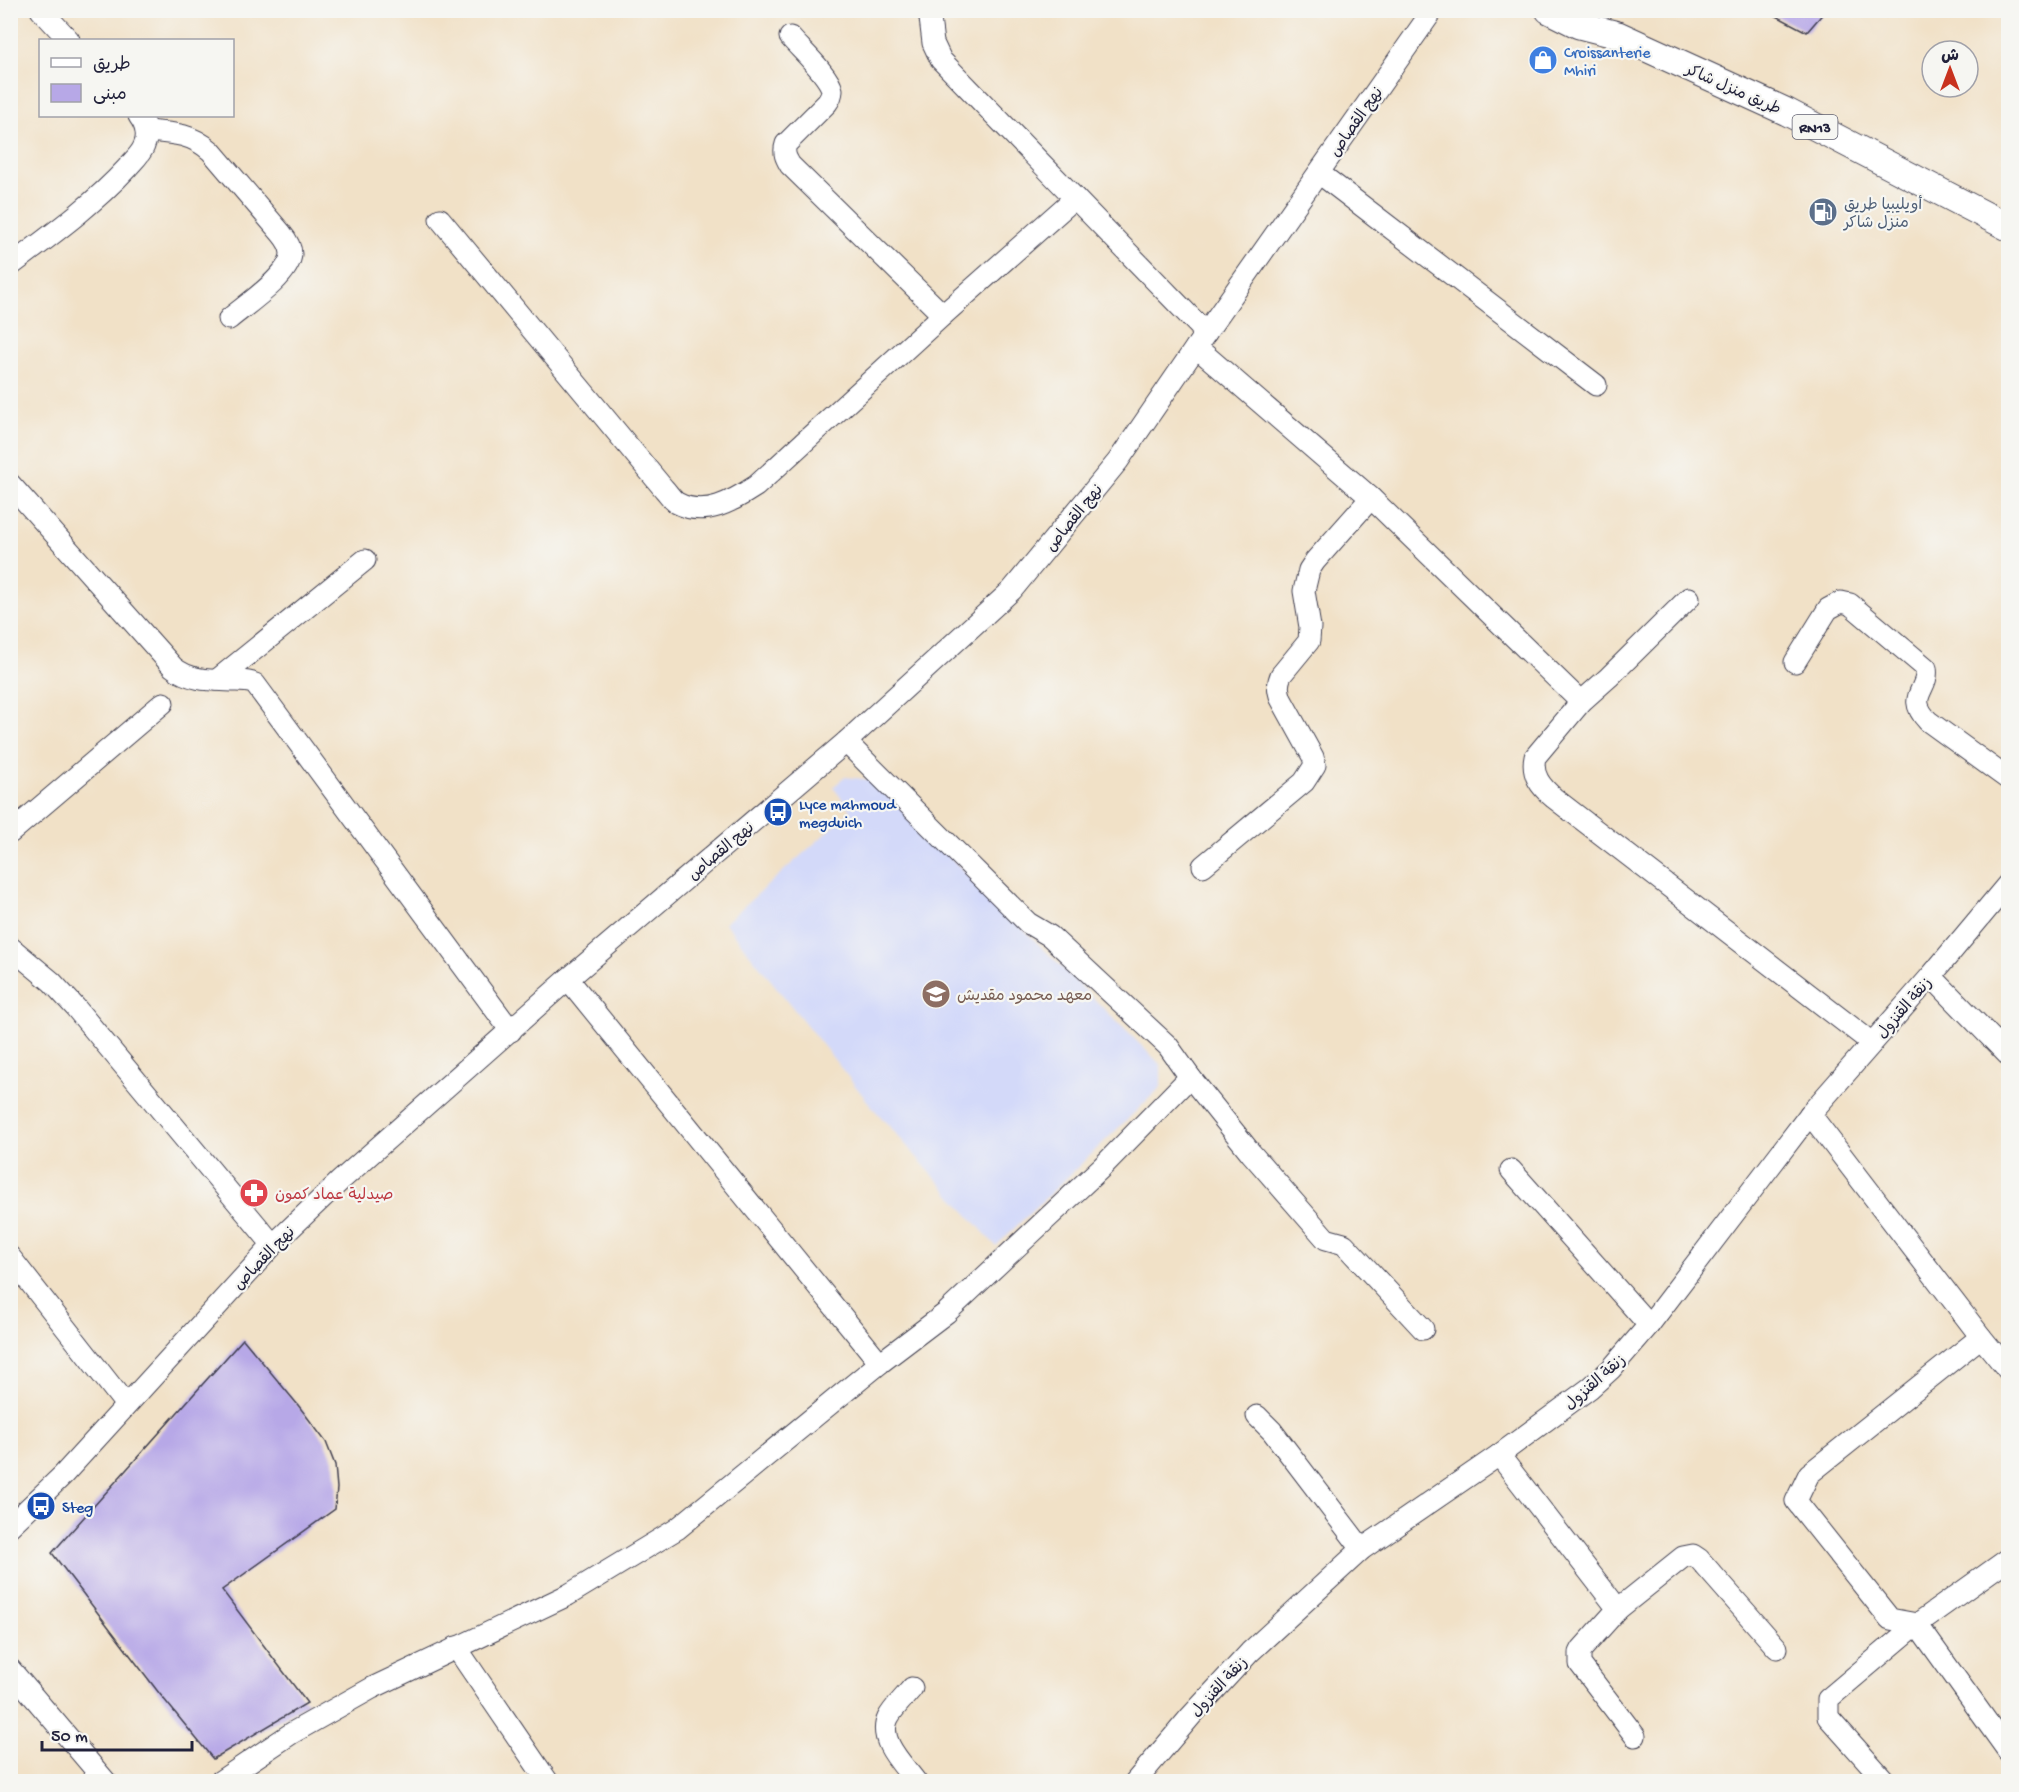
<svg xmlns="http://www.w3.org/2000/svg" width="2019" height="1792" font-family="'Gochi Hand','Playpen Sans Arabic',sans-serif">
<style>
.built{fill:#d3d9f9}
.building{fill:#b7a8e7}
.lines{fill:none;stroke-linecap:round;stroke-linejoin:round}
.minor-casing{stroke:#413f50;stroke-width:23}
.major-casing{stroke:#413f50;stroke-width:29}
.minor{stroke:#fff;stroke-width:21}
.major{stroke:#fff;stroke-width:27}
.labels{text-anchor:middle;stroke-width:4.5;stroke-linejoin:round;paint-order:stroke}
.shield{fill:#f6f6f2;stroke:#626272;stroke-width:1.5}
.shield-label{font-size:15px;font-weight:bold;fill:#22223b}
.shop-label{font-size:16px;fill:#366cbe;stroke:#f6f6f2;text-anchor:start}
.street-label{font-size:16px;fill:#22223b;stroke:#f6f6f2}
.service-label{font-size:16px;fill:#4e5e75;stroke:#f6f6f2;text-anchor:start}
.transit-label{font-size:16px;fill:#164399;stroke:#f6f6f2;text-anchor:start}
.education-label{font-size:16px;fill:#785e54;stroke:#f6f6f2;text-anchor:start}
.health-label{font-size:16px;fill:#be3a42;stroke:#f6f6f2;text-anchor:start}
</style>
<rect width="100%" height="100%" fill="#f6f6f2"/>
<filter id="ink" filterUnits="userSpaceOnUse"><feTurbulence type="fractalNoise" baseFrequency=".0167" numOctaves="2"/><feDisplacementMap in="SourceGraphic" scale="12" xChannelSelector="R" yChannelSelector="G"/><feConvolveMatrix kernelMatrix="1 2 1 2 8 2 1 2 1" color-interpolation-filters="sRGB"/></filter>
<filter id="wash" filterUnits="userSpaceOnUse"><feTurbulence type="fractalNoise" baseFrequency=".008" numOctaves="4" result="noise"/><feDisplacementMap in="SourceGraphic" scale="24" xChannelSelector="R" yChannelSelector="G"/><feGaussianBlur stdDeviation="1.35" result="paint"/><feColorMatrix in="noise" values="0 0 0 0 0 0 0 0 0 0 0 0 0 0 0 0 0 1.4 0 .05"/><feComposite in="paint" operator="in"/></filter>
<g filter="url(#wash)">
<rect width="100%" height="100%" fill="#f1e1c7"/>
<polygon class="built" points="845,777 872,780 1161,1065 1161,1087 996,1246 873,1108 725,923 851,811 833,787"/>
<g id="blocks">
<g class="building">
<polygon points="1765,10 1826,10 1807,32"/>
<polygon points="243,1339 298,1405 326,1442 335,1465 337,1488 335,1509 222,1590 307,1703 213,1759 159,1693 52,1553"/>
</g>
</g>
</g>
<g filter="url(#ink)">
<use href="#blocks" fill-opacity="0" stroke="#413f50" stroke-width="1.5"/>
<g class="lines">
<g class="minor-casing">
<g id="minor">
<polyline points="41,10 69,40"/>
<polyline points="929,10 933,43 941,60 1206,333"/>
<path d="M790,37C800,49 829,75 832,90C832,95 830,99 827,103L786,144C783,153 786,158 790,165L943,315"/>
<path d="M146,131C172,133 191,133 211,151L281,233C286,239 291,246 291,254C290,276 244,306 229,319"/>
<polyline points="1319,173 1596,385"/>
<path d="M440,219L664,489C668,493 672,500 677,503C705,518 733,501 756,486L943,315L1075,198"/>
<path d="M10,266C51,235 93,205 127,168C133,161 141,154 144,146C149,135 145,124 139,116"/>
<polyline points="1196,347 1371,498 1581,702"/>
<path d="M10,484L173,667C191,682 214,680 236,681C243,681 249,681 255,684L511,1031"/>
<path d="M1689,598L1609,677L1581,702L1535,757C1531,775 1541,787 1554,798L1872,1043"/>
<path d="M1795,662L1828,609L1841,602L1850,604L1926,668C1930,690 1904,696 1928,721L2008,779"/>
<polyline points="217,680 365,560"/>
<polyline points="846,742 1028,923 1050,936 1168,1046 1190,1077 1251,1153 1326,1239 1344,1244 1423,1329"/>
<polyline points="10,833 163,703"/>
<path d="M1203,866L1304,782L1315,765L1313,757L1281,699C1278,690 1277,684 1281,675L1309,641L1310,627L1304,591L1309,570L1315,561L1371,498"/>
<polyline points="10,947 52,982 75,1007 273,1245"/>
<polyline points="1931,976 2008,1055"/>
<polyline points="568,979 880,1363"/>
<polyline points="1810,1114 1981,1337"/>
<polyline points="1511,1170 1649,1325"/>
<polyline points="10,1257 126,1405"/>
<polyline points="2008,1370 1981,1337 1809,1474 1796,1501 1890,1619 1917,1624 2008,1751"/>
<polyline points="1257,1416 1272,1431 1362,1549"/>
<polyline points="1499,1455 1618,1609 1582,1649 1580,1653 1580,1664 1635,1736"/>
<polyline points="10,1526 63,1475 273,1245 340,1181 568,979 846,742 1012,590 1118,461 1196,347 1433,10"/>
<polyline points="1618,1609 1683,1557 1693,1555 1699,1559 1777,1648"/>
<polyline points="456,1647 548,1782"/>
<polyline points="10,1669 106,1782"/>
<path d="M912,1688C905,1697 893,1708 888,1718C877,1741 904,1765 916,1782"/>
<polyline points="219,1782 292,1733 372,1688 568,1595 677,1529 880,1363 946,1313 1101,1168 1190,1077"/>
<polyline points="1135,1782 1191,1716 1250,1652 1362,1549 1499,1455 1590,1388 1611,1369 1649,1325 1810,1114 1931,976 2008,884"/>
<polyline points="1886,1782 1828,1717 1828,1699 1917,1624 2008,1559"/>
</g>
</g>
<g class="major-casing">
<polyline id="major" points="1549,10 1579,25 1618,35 1787,112 2008,227"/>
</g>
<use href="#minor" class="minor"/>
<use href="#major" class="major"/>
</g>
</g>
<defs>
<g id="shop-disc" transform="scale(1.5)"><circle r="9.5" fill="#3f7fe0" stroke="#f6f6f2"/><path d="M-5-2.5h2.3a2.7 3.5 0 0 1 5.4 0H5L5.5 6h-11ZM-1.5-2.5h3a1.5 2.3 0 0 0-3 0Z" fill="#fff"/></g>
<g id="fuel-disc" transform="scale(1.5)"><circle r="9.5" fill="#5c6f8a" stroke="#f6f6f2"/><path d="M-5.5-6h7V0h2V4h1.3V-2.5L3-4.5l.8-.8L6-3V5H2.5V1h-1V6h-7ZM-4.2-4.7v3.2H.2V-4.7Z" fill="#fff"/></g>
<g id="bus-disc" transform="scale(1.5)"><circle r="9.5" fill="#1a4fb4" stroke="#f6f6f2"/><path d="M-5-6H5V4H4V6H2V4H-2V6H-4V4H-5ZM-3.5-4V0h7V-4ZM-3.5 1.2v1.5H-2V1.2ZM2 1.2v1.5H3.5V1.2Z" fill="#fff"/></g>
<g id="school-disc" transform="scale(1.5)"><circle r="9.5" fill="#8d6e63" stroke="#f6f6f2"/><path d="M0-5L7-2L0 1L-7-2ZM-4 1L0 2.5L4 1V4Q0 6-4 4Z" fill="#fff"/></g>
<g id="pharmacy-disc" transform="scale(1.5)"><circle r="9.5" fill="#e0444e" stroke="#f6f6f2"/><path d="M-2-6h4v4h4v4h-4v4h-4v-4h-4v-4h4Z" fill="#fff"/></g>
</defs>
<g fill-rule="evenodd">
<use href="#shop-disc" x="1543" y="60"/>
<use href="#fuel-disc" x="1823" y="212"/>
<use href="#bus-disc" x="778" y="812"/>
<use href="#school-disc" x="936" y="994"/>
<use href="#pharmacy-disc" x="254" y="1193"/>
<use href="#bus-disc" x="41" y="1506"/>
</g>
<g class="labels">
<rect class="shield" x="1792.5" y="115" width="45" height="24" rx="4.5"/>
<g class="shield-label">
<text x="1815" y="132">RN13</text>
</g>
<g class="shop-label">
<text x="1564" y="57">Croissanterie<tspan x="1564" dy="18">Mhiri</tspan></text>
</g>
<g class="street-label">
<text transform="translate(1734 88) rotate(24)" y="6">طريق منزل شاكر</text>
<text transform="translate(1355 121) rotate(-55)" y="6">نهج القصاص</text>
<text transform="translate(1073 517) rotate(-51)" y="6">نهج القصاص</text>
<text transform="translate(720 850) rotate(-40)" y="6">نهج القصاص</text>
<text transform="translate(1903 1007) rotate(-49)" y="6">زنقة القنزول</text>
<text transform="translate(263 1257) rotate(-46)" y="6">نهج القصاص</text>
<text transform="translate(1594 1381) rotate(-41)" y="6">زنقة القنزول</text>
<text transform="translate(1218 1686) rotate(-47)" y="6">زنقة القنزول</text>
</g>
<g class="service-label">
<text x="1844" y="209">أويليبيا طريق<tspan x="1844" dy="18">منزل شاكر</tspan></text>
</g>
<g class="transit-label">
<text x="799" y="809">Lyce mahmoud<tspan x="799" dy="18">megduich</tspan></text>
<text x="62" y="1512">Steg</text>
</g>
<g class="education-label">
<text x="957" y="1000">معهد محمود مقديش</text>
</g>
<g class="health-label">
<text x="275" y="1199">صيدلية عماد كمون</text>
</g>
</g>
<rect width="2019" height="1792" fill="none" stroke="#f6f6f2" stroke-width="36"/>
<rect x="39" y="39" width="195" height="78" fill="#f6f6f2" stroke="#a1a1a9" stroke-width="1.5"/>
<rect x="51" y="58" width="30" height="9" fill="#ffffff" stroke="#a1a1a9" stroke-width="1.5"/>
<text x="93" y="69" font-size="18" fill="#22223b">طريق</text>
<rect x="51" y="84" width="30" height="18" fill="#b7a8e7" stroke="#a1a1a9" stroke-width="1.5"/>
<text x="93" y="99" font-size="18" fill="#22223b">مبنى</text>
<g transform="translate(1950 69)"><circle r="28" fill="#f6f6f2" stroke="#a1a1a9" stroke-width="1.5"/>
<path d="M0-4.5L10 22L0 15L-10 22Z" fill="#c8321e"/>
<text y="-9" font-size="16" font-weight="bold" text-anchor="middle" fill="#22223b">ش</text>
</g>
<path d="M42 1741v9h150v-9" fill="none" stroke="#22223b" stroke-width="3"/>
<text x="51" y="1741" font-size="18" fill="#22223b" stroke="#f6f6f2" stroke-width="4.5" paint-order="stroke">50 m</text>
</svg>
